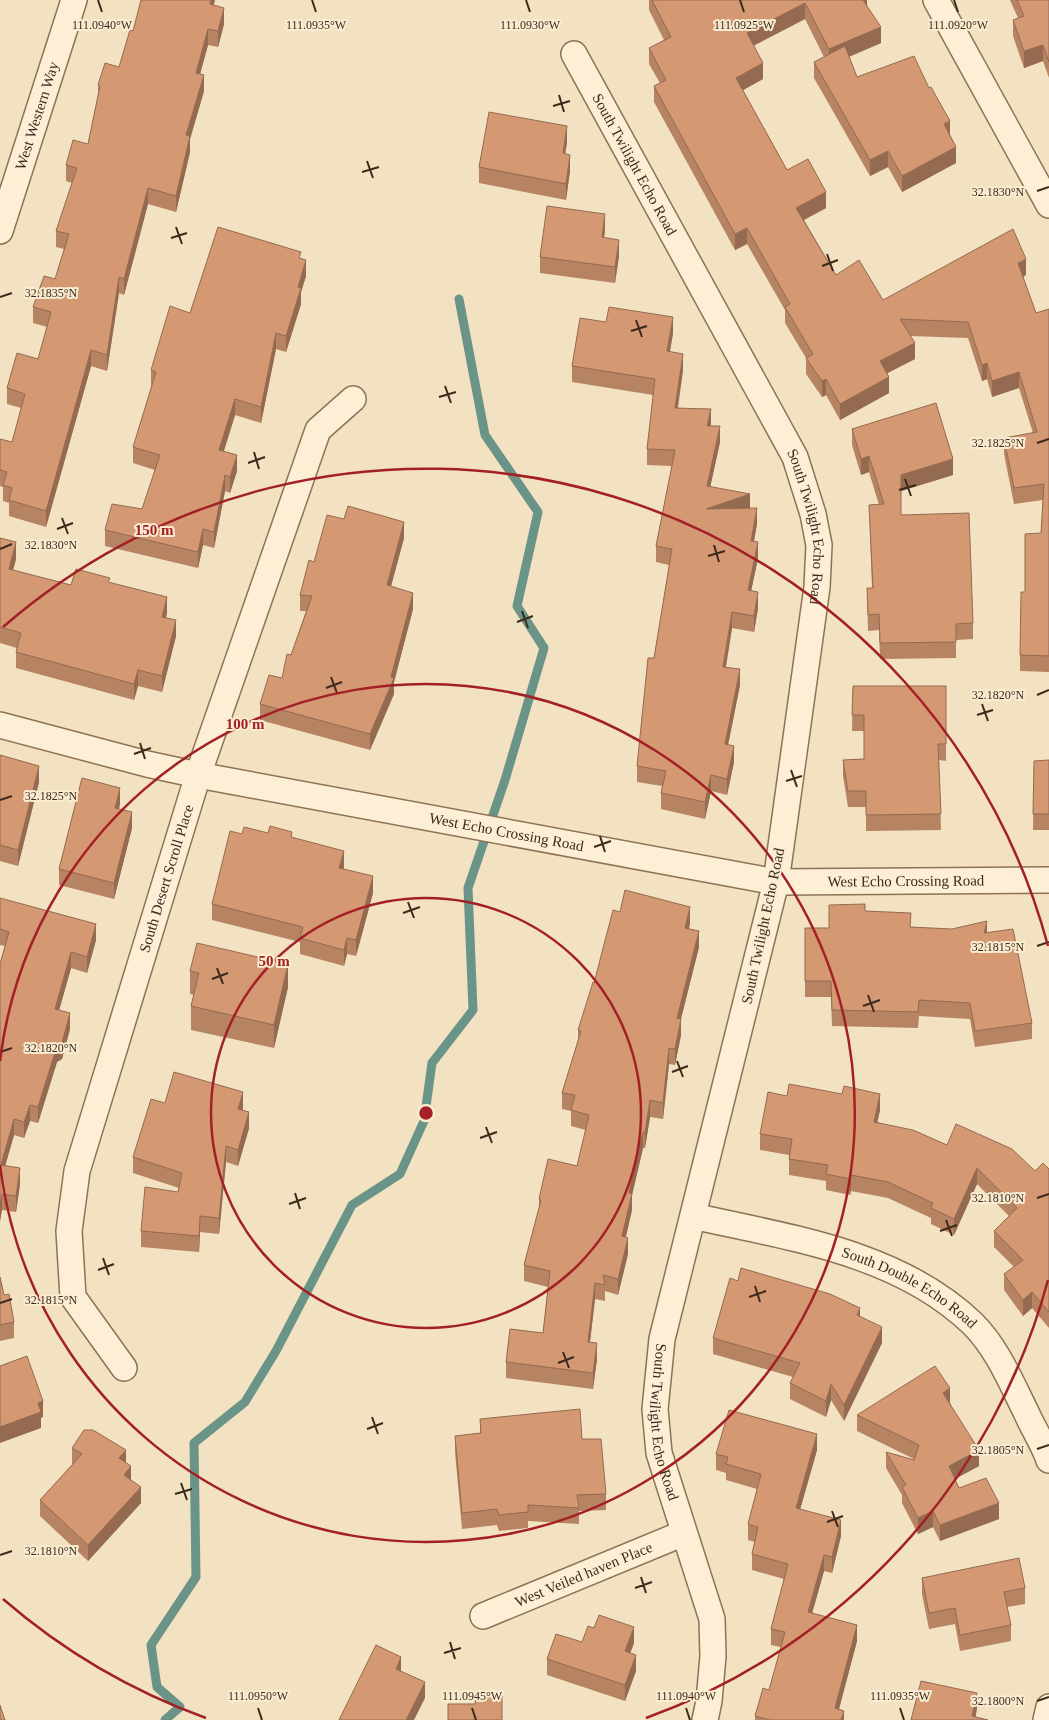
<svg xmlns="http://www.w3.org/2000/svg" width="1049" height="1720" font-family="'Times New Roman',serif">
<style>
.lines{fill:none;stroke-linecap:round;stroke-linejoin:round}
.stream{stroke:#6a9488;stroke-width:9}
.street-casing{stroke:#8e7256;stroke-width:28}
.street{stroke:#fcefd5;stroke-width:25}
.wall{fill:#b68363}
.shaded-wall{fill:#946a50}
.building{fill:#d49873;stroke:#946a50}
.ticks{fill:none;stroke:#3c2a1c;stroke-width:2}
.ring{fill:none;stroke:#a32026;stroke-width:2.5}
.labels{text-anchor:middle;stroke-width:4;stroke-linejoin:round;paint-order:stroke}
.street-label{font-size:15px;fill:#3c2a1c;stroke:#f9ecd1}
.ticks-label{font-size:12px;text-anchor:middle;fill:#3c2a1c;stroke:#f9ecd1;stroke-width:4;stroke-linejoin:round;paint-order:stroke}
.centre{fill:#a32026;stroke:#f9ecd1;stroke-width:2.5}
.ring-label{font-size:15px;text-anchor:middle;font-weight:bold;fill:#a32026;stroke:#f9ecd1;stroke-width:4;stroke-linejoin:round;paint-order:stroke}
</style>
<rect width="100%" height="100%" fill="#f2e2c1"/>
<g class="lines">
<polyline class="stream" points="165,1720 180,1707 157,1687 151,1645 196,1577 194,1443 245,1402 276,1351 352,1205 400,1174 424,1121 432,1063 473,1010 468,888 505,780 544,648 517,606 538,512 485,435 459,299"/>
<g class="street-casing">
<g id="street">
<polyline points="936,0 1049,205"/>
<path id="s1" d="M574,54L795,457L813,514L819,545L817,587L776,882L662,1339L655,1409L659,1453L712,1619L713,1656L709,1701L705,1720"/>
<path id="s2" d="M0,231L74,0"/>
<path id="s3" d="M0,725L147,764L198,775L776,882L1049,880"/>
<path id="s4" d="M693,1216C790,1238 898,1252 973,1324C997,1348 1011,1382 1026,1412C1033,1428 1043,1443 1049,1460"/>
<path id="s5" d="M124,1368L73,1297L69,1231L77,1171L198,775L318,430L353,399"/>
<path id="s6" d="M483,1616L684,1533"/>
<polyline points="1046,1720 1049,1707"/>
</g>
</g>
<use href="#street" class="street"/>
</g>
<g class="wall">
<polygon points="649,0 867,0 867,6 881,43 849,57 857,77 950,136 956,163 902,192 888,167 870,176 814,78 814,62 824,57 805,19 753,46 763,79 743,90 787,170 826,208 804,220 836,275 883,300 1026,275 1023,277 1036,313 1049,309 1049,672 1020,671 1020,655 1025,592 1041,533 1043,500 1014,504 1004,454 1004,438 1033,433 1019,388 992,397 987,379 982,381 968,338 910,336 915,359 887,373 889,393 840,420 826,395 822,397 806,374 806,358 785,323 785,310 747,244 735,250 654,102 654,86 660,83 649,64 649,48 664,40 649,10"/>
<polygon points="1010,0 1049,0 1049,78 1043,61 1024,68 1013,36 1013,20 1018,18"/>
<polygon points="214,5 224,24 218,47 208,45 200,74 204,91 190,139 190,152 176,212 148,204 124,295 119,293 107,371 91,366 46,527 9,516 9,503 3,501 3,487 0,486 0,439 12,442 21,408 7,404 7,388 38,359 47,327 33,323 33,307 55,279 64,249 56,247 56,231 72,183 66,181 66,165 88,144 98,96 98,85 119,67 133,31"/>
<polygon points="567,142 565,154 570,171 566,200 479,183 479,167"/>
<polygon points="605,230 604,238 619,256 615,283 540,273 540,257"/>
<polygon points="301,259 306,276 301,292 301,304 286,352 276,349 261,423 235,415 224,451 237,471 230,493 225,491 214,548 203,545 198,568 105,546 105,530 142,509 155,470 133,463 133,447 152,387 151,387 151,370 190,313"/>
<polygon points="673,333 670,352 683,370 678,408 711,426 720,442 710,487 750,508 757,524 754,541 758,558 751,591 758,608 754,632 732,628 726,667 740,685 728,745 734,762 727,795 711,791 705,819 661,809 661,793 662,786 637,782 637,766 654,658 669,565 656,562 656,546 672,466 647,465 647,449 653,395 572,382 572,366"/>
<polygon points="852,429 953,475 901,491 901,515 973,623 973,639 956,640 956,658 880,659 879,630 868,631 867,588 872,588 869,505 879,505 869,472 861,475 852,445"/>
<polygon points="0,538 16,559 13,570 71,585 110,583 167,613 166,617 176,636 162,692 138,686 134,700 16,668 16,652 17,648 0,643"/>
<polygon points="404,538 391,586 413,609 394,682 394,694 370,750 260,720 260,704 282,678 291,655 306,611 300,611 300,595 314,562"/>
<polygon points="853,686 946,686 946,761 939,760 941,830 866,831 866,807 848,807 843,776 843,760 864,759 864,731 852,731"/>
<polygon points="0,755 39,782 18,866 0,861"/>
<polygon points="1049,760 1049,830 1033,830 1034,761"/>
<polygon points="120,804 119,809 132,828 114,899 59,885 59,869"/>
<polygon points="268,833 292,837 344,867 344,869 373,893 356,956 347,954 344,966 300,954 300,942 212,920 212,904 242,834"/>
<polygon points="0,898 96,940 87,973 71,968 59,1010 70,1029 62,1059 57,1062 38,1123 30,1121 24,1138 14,1135 5,1165 20,1184 16,1212 2,1210 0,1221 0,964 5,946 0,945"/>
<polygon points="865,911 911,927 987,932 1032,1023 1032,1039 975,1047 970,1019 919,1016 918,1028 832,1026 831,997 805,997 805,928 829,928"/>
<polygon points="620,912 690,923 689,929 699,947 681,1019 681,1035 675,1065 669,1064 663,1119 650,1117 645,1148 643,1148 632,1195 632,1210 626,1237 628,1254 618,1295 605,1291 605,1301 595,1299 590,1342 597,1359 593,1389 506,1378 506,1362 543,1333 548,1287 524,1281 524,1265 539,1208 539,1199 577,1166 586,1130 571,1126 571,1111 562,1109 562,1093 578,1041 578,1030"/>
<polygon points="190,971 288,987 274,1048 191,1030 191,1006 194,995 190,994"/>
<polygon points="787,1096 880,1110 877,1122 947,1145 1035,1171 1049,1169 1049,1328 1032,1308 1023,1316 1004,1290 1004,1274 1014,1267 994,1247 994,1231 1009,1216 977,1184 954,1235 931,1224 931,1218 888,1198 851,1191 850,1195 826,1190 826,1181 789,1175 789,1155 760,1150 760,1134"/>
<polygon points="165,1103 243,1108 243,1110 249,1128 238,1166 226,1162 219,1234 200,1232 199,1252 141,1247 141,1231 178,1192 179,1188 133,1173 133,1157"/>
<polygon points="0,1277 4,1295 14,1322 14,1338 0,1341"/>
<polygon points="860,1316 882,1343 844,1421 831,1400 826,1417 790,1399 790,1383 793,1377 713,1354 713,1338"/>
<polygon points="950,1403 979,1466 955,1479 959,1488 999,1519 940,1541 933,1527 918,1534 902,1503 902,1495 886,1468 886,1452 914,1460 914,1459 857,1431 857,1415"/>
<polygon points="480,1419 582,1439 606,1494 606,1510 579,1511 579,1524 528,1521 528,1528 499,1531 497,1525 462,1529 455,1452 455,1436 480,1433"/>
<polygon points="72,1448 126,1462 131,1480 141,1503 88,1561 40,1516 40,1500 73,1464 72,1464"/>
<polygon points="817,1450 800,1509 841,1536 832,1573 824,1571 812,1613 857,1641 839,1709 844,1720 755,1720 755,1716 769,1690 781,1647 771,1645 771,1629 784,1579 752,1570 752,1554 755,1542 748,1540 748,1524 757,1489 726,1480 726,1473 716,1470 716,1454"/>
<polygon points="922,1578 1025,1588 1025,1604 1007,1607 1011,1625 1011,1641 960,1651 955,1624 929,1629 922,1594"/>
<polygon points="582,1642 634,1643 630,1653 636,1671 625,1701 547,1675 547,1659"/>
</g>
<g class="shaded-wall">
<polygon points="211,0 215,0 210,20 210,4"/>
<polygon points="859,0 867,0 867,6"/>
<polygon points="805,3 805,19 747,49 747,33"/>
<polygon points="224,8 224,24 218,47 218,31"/>
<polygon points="881,27 881,43 829,65 829,49"/>
<polygon points="208,29 208,45 196,89 196,73"/>
<polygon points="1043,45 1043,61 1024,68 1024,51"/>
<polygon points="763,63 763,79 736,94 736,78"/>
<polygon points="204,75 204,91 190,139 190,152 176,212 176,196 186,135"/>
<polygon points="950,121 950,137 944,124"/>
<polygon points="567,126 567,142 563,169 563,153"/>
<polygon points="956,147 956,163 902,192 902,176"/>
<polygon points="888,151 888,167 870,176 870,160"/>
<polygon points="570,155 570,171 566,200 566,184"/>
<polygon points="148,188 148,204 124,295 124,279"/>
<polygon points="826,192 826,208 796,224 796,208"/>
<polygon points="605,214 605,230 602,253 602,237"/>
<polygon points="747,228 747,244 735,250 735,234"/>
<polygon points="619,240 619,256 615,283 615,267"/>
<polygon points="1026,259 1026,275 1018,279 1018,263"/>
<polygon points="306,260 306,276 301,292 301,304 286,352 286,336 298,287"/>
<polygon points="119,277 119,293 107,371 107,355"/>
<polygon points="673,317 673,333 667,367 667,351"/>
<polygon points="276,333 276,349 261,423 261,407"/>
<polygon points="915,343 915,359 880,377 880,361"/>
<polygon points="91,350 91,366 46,527 46,511"/>
<polygon points="683,354 683,370 675,424 675,408"/>
<polygon points="987,363 987,379 982,381 982,365"/>
<polygon points="1019,372 1019,388 992,397 992,381"/>
<polygon points="889,377 889,393 840,420 840,404"/>
<polygon points="826,379 826,395 822,397 822,381"/>
<polygon points="235,399 235,415 219,466 219,450"/>
<polygon points="711,409 711,425 707,442 707,426"/>
<polygon points="720,426 720,442 707,502 707,486"/>
<polygon points="237,455 237,471 230,493 230,477"/>
<polygon points="869,456 869,472 861,475 861,459"/>
<polygon points="953,459 953,475 901,491 901,475"/>
<polygon points="225,475 225,491 214,548 214,532"/>
<polygon points="750,494 750,510 706,509"/>
<polygon points="757,508 757,524 751,557 751,541"/>
<polygon points="404,522 404,538 387,601 387,585"/>
<polygon points="203,529 203,545 198,568 198,552"/>
<polygon points="16,542 16,559 9,585 9,569"/>
<polygon points="758,542 758,558 748,606 748,590"/>
<polygon points="758,592 758,608 754,632 754,616"/>
<polygon points="413,593 413,609 394,682 394,694 370,750 370,734 391,677"/>
<polygon points="167,597 167,613 162,633 162,617"/>
<polygon points="732,612 732,628 723,683 723,667"/>
<polygon points="176,620 176,636 162,692 162,676"/>
<polygon points="740,669 740,685 725,760 725,744"/>
<polygon points="138,670 138,686 134,700 134,684"/>
<polygon points="734,746 734,762 727,795 727,779"/>
<polygon points="39,766 39,782 18,866 18,850"/>
<polygon points="711,775 711,791 705,819 705,802"/>
<polygon points="120,788 120,804 115,824 115,808"/>
<polygon points="132,812 132,828 114,899 114,883"/>
<polygon points="344,851 344,867 339,884 339,868"/>
<polygon points="373,876 373,893 356,956 356,940"/>
<polygon points="690,907 690,923 685,944 685,928"/>
<polygon points="987,921 987,937 984,933"/>
<polygon points="96,924 96,940 87,973 87,957"/>
<polygon points="699,931 699,947 677,1034 677,1018"/>
<polygon points="347,938 347,954 344,966 344,950"/>
<polygon points="71,952 71,968 55,1025 55,1009"/>
<polygon points="288,964 288,987 274,1048 274,1025"/>
<polygon points="70,1013 70,1029 62,1059 57,1062 38,1123 38,1107 57,1046"/>
<polygon points="681,1019 681,1035 675,1065 675,1049"/>
<polygon points="669,1048 669,1064 663,1119 663,1103"/>
<polygon points="243,1092 243,1108 238,1125 238,1109"/>
<polygon points="880,1094 880,1110 874,1138 874,1122"/>
<polygon points="650,1100 650,1117 645,1148 645,1132"/>
<polygon points="30,1105 30,1121 24,1138 24,1122"/>
<polygon points="249,1112 249,1128 238,1166 238,1150"/>
<polygon points="14,1119 14,1135 1,1181 1,1165"/>
<polygon points="643,1132 643,1148 632,1195 632,1210 622,1252 622,1236 629,1193"/>
<polygon points="226,1146 226,1162 219,1234 219,1218"/>
<polygon points="20,1168 20,1184 16,1212 16,1196"/>
<polygon points="977,1168 977,1184 954,1235 954,1219"/>
<polygon points="851,1175 851,1191 850,1195 850,1179"/>
<polygon points="2,1194 2,1210 0,1221 0,1205"/>
<polygon points="200,1216 200,1232 199,1252 199,1236"/>
<polygon points="628,1238 628,1254 618,1295 618,1279"/>
<polygon points="595,1283 595,1299 588,1358 588,1342"/>
<polygon points="1032,1292 1032,1308 1023,1316 1023,1300"/>
<polygon points="860,1308 860,1324 857,1315"/>
<polygon points="882,1327 882,1343 844,1421 844,1405"/>
<polygon points="597,1343 597,1359 593,1389 593,1373"/>
<polygon points="831,1384 831,1400 826,1417 826,1401"/>
<polygon points="950,1388 950,1404 943,1393"/>
<polygon points="43,1401 43,1417 41,1418 41,1428 0,1443 0,1427 38,1403"/>
<polygon points="817,1434 817,1450 796,1524 796,1508"/>
<polygon points="126,1450 126,1466 119,1458"/>
<polygon points="979,1450 979,1466 949,1482 949,1466"/>
<polygon points="131,1466 131,1482 124,1475"/>
<polygon points="141,1487 141,1503 88,1561 88,1545"/>
<polygon points="999,1503 999,1519 940,1541 940,1525"/>
<polygon points="933,1511 933,1527 918,1534 918,1518"/>
<polygon points="841,1520 841,1536 832,1573 832,1557"/>
<polygon points="824,1555 824,1571 808,1628 808,1612"/>
<polygon points="857,1625 857,1641 836,1720 835,1708"/>
<polygon points="634,1627 634,1643 625,1667 625,1651"/>
<polygon points="636,1655 636,1671 625,1701 625,1685"/>
<polygon points="401,1657 401,1673 396,1669"/>
<polygon points="425,1682 425,1698 414,1720 406,1720"/>
<polygon points="977,1693 977,1709 975,1720 972,1716"/>
<polygon points="844,1711 844,1720 841,1720"/>
</g>
<g class="building">
<polygon points="141,0 211,0 210,4 224,8 218,31 208,29 196,73 204,75 186,135 190,136 176,196 148,188 124,279 119,277 107,355 91,350 46,511 9,500 12,488 3,485 7,472 0,470 0,439 12,442 25,394 7,388 17,353 38,359 51,312 33,307 44,276 55,279 69,234 56,231 77,168 66,165 73,140 88,144 100,86 98,85 105,63 119,67 130,30 133,31"/>
<polygon points="652,0 863,0 881,27 829,49 805,3 747,33 763,63 736,78 787,170 808,159 826,192 796,208 836,275 859,260 883,300 1013,229 1026,259 1018,263 1036,313 1049,309 1049,656 1020,655 1021,592 1025,592 1025,534 1041,533 1044,484 1014,488 1004,438 1037,432 1019,372 992,381 987,363 982,365 968,322 900,319 915,343 880,361 889,377 840,404 826,379 822,381 806,358 813,354 785,307 790,304 747,228 735,234 654,86 666,80 649,48 671,37"/>
<polygon points="1017,0 1049,0 1049,62 1043,45 1024,51 1013,20 1024,16"/>
<polygon points="845,46 857,77 914,56 929,88 931,87 950,121 944,124 956,147 902,176 888,151 870,160 814,62"/>
<polygon points="489,112 567,126 563,153 570,155 566,184 479,167"/>
<polygon points="547,206 605,214 602,237 619,240 615,267 540,257"/>
<polygon points="218,227 301,252 299,258 306,260 298,287 301,288 286,336 276,333 261,407 235,399 219,450 237,455 230,477 225,475 214,532 203,529 198,552 105,530 112,504 142,509 160,455 133,447 156,372 151,370 170,306 190,313"/>
<polygon points="609,307 673,317 667,351 683,354 675,408 711,409 707,426 720,426 707,486 750,494 706,509 757,508 751,541 758,542 748,590 758,592 754,616 732,612 723,667 740,669 725,744 734,746 727,779 711,775 705,802 661,793 666,771 637,766 648,658 654,658 672,549 656,546 675,450 647,449 655,379 572,366 580,318 606,322"/>
<polygon points="936,403 953,459 901,475 901,515 969,513 973,623 956,624 956,642 880,643 879,614 868,615 867,588 873,588 869,505 884,504 869,456 861,459 852,429"/>
<polygon points="348,506 404,522 387,585 413,593 391,677 394,678 370,734 260,704 269,675 282,678 287,654 291,655 312,596 300,595 309,560 314,562 327,515 344,519"/>
<polygon points="0,538 16,542 9,569 71,585 76,569 110,578 108,582 167,597 162,617 176,620 162,676 138,670 134,684 16,652 21,633 0,627"/>
<polygon points="853,686 946,686 946,744 938,744 941,814 866,815 866,791 848,791 843,760 864,759 864,715 852,715"/>
<polygon points="0,755 39,766 18,850 0,845"/>
<polygon points="1049,760 1049,814 1033,814 1034,761"/>
<polygon points="82,778 120,788 115,808 132,812 114,883 59,869"/>
<polygon points="270,826 292,832 291,837 344,851 339,868 373,876 356,940 347,938 344,950 300,938 303,927 212,904 230,831 242,834 244,827 268,833"/>
<polygon points="625,890 690,907 685,928 699,931 677,1018 681,1019 675,1049 669,1048 663,1103 650,1100 645,1132 643,1132 629,1193 632,1194 622,1236 628,1238 618,1279 603,1275 605,1285 595,1283 588,1342 597,1343 593,1373 506,1362 510,1329 543,1333 550,1271 524,1265 541,1200 539,1199 548,1159 577,1166 589,1115 571,1110 575,1095 562,1093 581,1031 578,1030 593,982 594,983 613,910 620,912"/>
<polygon points="0,898 96,924 87,957 71,952 55,1009 70,1013 62,1043 57,1046 38,1107 30,1105 24,1122 14,1119 1,1165 20,1168 16,1196 2,1194 0,1205 0,964 9,932 0,929"/>
<polygon points="865,904 865,911 911,913 910,927 952,929 987,921 984,933 1013,929 1032,1023 975,1031 970,1003 919,1000 918,1012 832,1010 831,981 805,981 805,928 829,928 829,905"/>
<polygon points="197,943 288,964 274,1025 191,1006 199,973 190,971"/>
<polygon points="174,1072 243,1092 238,1109 249,1112 238,1150 226,1146 219,1218 200,1216 199,1236 141,1231 145,1187 178,1192 182,1173 133,1157 151,1099 165,1103"/>
<polygon points="789,1084 842,1094 844,1086 880,1094 874,1122 913,1130 947,1145 956,1124 1012,1149 1035,1171 1043,1163 1049,1169 1049,1312 1032,1292 1023,1300 1004,1274 1023,1260 994,1231 1017,1208 977,1168 954,1219 931,1208 933,1203 888,1182 851,1175 850,1179 826,1174 828,1165 789,1159 792,1139 760,1134 768,1092 787,1096"/>
<polygon points="741,1268 830,1294 860,1308 857,1315 882,1327 844,1405 831,1384 826,1401 790,1383 800,1363 713,1338 730,1278 738,1281"/>
<polygon points="0,1277 4,1295 9,1294 14,1322 0,1325"/>
<polygon points="27,1356 43,1401 38,1403 41,1412 0,1427 0,1366"/>
<polygon points="935,1366 950,1388 943,1393 979,1450 949,1466 959,1488 986,1478 999,1503 940,1525 933,1511 918,1518 902,1487 906,1485 886,1452 914,1460 919,1445 857,1415"/>
<polygon points="580,1409 582,1439 601,1439 606,1494 577,1495 579,1508 528,1505 528,1512 499,1515 497,1509 462,1513 455,1436 481,1433 480,1419"/>
<polygon points="729,1410 817,1434 796,1508 841,1520 832,1557 824,1555 808,1612 857,1625 835,1708 844,1711 841,1720 770,1720 755,1716 763,1688 769,1690 785,1632 771,1629 788,1564 752,1554 758,1527 748,1524 761,1474 726,1464 728,1457 716,1454"/>
<polygon points="84,1430 93,1430 126,1450 119,1458 131,1466 124,1475 141,1487 88,1545 40,1500 82,1454 72,1448"/>
<polygon points="1019,1558 1025,1588 1004,1592 1011,1625 960,1635 955,1608 929,1613 922,1578"/>
<polygon points="599,1615 634,1627 625,1651 636,1655 625,1685 547,1659 556,1634 582,1642 588,1626 594,1628"/>
<polygon points="376,1645 401,1657 396,1669 425,1682 406,1720 339,1720"/>
<polygon points="921,1681 977,1693 972,1716 988,1720 911,1720"/>
<polygon points="476,1696 502,1696 502,1720 448,1720 448,1704 475,1704"/>
<polygon points="0,1705 5,1720 0,1720"/>
</g>
<path class="ticks" d="M98,0L102,12M312,0L316,12M526,0L530,12M740,0L744,12M954,0L958,12M559,95L564,112M553,106L570,101M367,161L373,178M362,172L379,167M1037,191L1049,187M176,227L182,244M171,238L187,233M827,254L833,271M822,266L838,260M0,297L12,293M636,320L642,337M631,331L647,326M445,386L451,403M439,397L456,392M1037,443L1049,439M254,452L259,469M248,463L265,457M905,479L911,496M899,490L916,485M62,518L68,534M57,529L73,523M714,545L719,562M0,549L12,544M708,556L725,551M522,611L528,628M517,622L533,616M331,677L337,693M326,688L342,682M1037,695L1049,690M982,704L988,721M977,715L993,710M140,743L145,759M134,754L151,748M791,770L797,787M786,781L802,776M0,800L12,796M600,836L605,852M594,847L611,841M408,902L414,918M403,913L420,907M1037,946L1049,942M217,968L223,984M212,979L228,973M868,995L874,1012M863,1006L880,1000M0,1052L12,1048M677,1061L683,1077M672,1072L688,1066M486,1127L492,1143M480,1138L497,1132M295,1193L300,1209M1037,1198L1049,1194M289,1204L306,1198M946,1220L952,1236M940,1231L957,1225M103,1258L109,1275M98,1270L114,1264M755,1286L760,1302M749,1297L766,1291M0,1303L12,1299M563,1352L569,1368M558,1363L574,1357M372,1417L378,1434M367,1429L383,1423M1037,1449L1049,1445M181,1483L187,1500M175,1494L192,1489M832,1511L838,1527M827,1522L843,1516M0,1555L12,1551M641,1577L646,1593M635,1588L652,1582M450,1642L455,1659M444,1653L461,1648M1037,1701L1049,1697M258,1708L262,1720M472,1708L476,1720M686,1708L690,1720M900,1708L904,1720"/>
<g class="ring">
<circle cx="426" cy="1113" r="215"/>
<path d="M0 1061A429 429 0 1 1 0 1165"/>
<path d="M1048 1280A644 644 0 0 1 646 1718M206 1718A644 644 0 0 1 3 1599M3 627A644 644 0 0 1 1048 946"/>
</g>
<g class="labels">
<g class="street-label">
<text dy="5" stroke="none"><textPath href="#s2" startOffset="121">West Western Way</textPath></text>
<text dy="5" stroke="none"><textPath href="#s1" startOffset="126">South Twilight Echo Road</textPath></text>
<text dy="5" stroke="none"><textPath href="#s1" startOffset="531">South Twilight Echo Road</textPath></text>
<text dy="5" stroke="none"><textPath href="#s3" startOffset="518">West Echo Crossing Road</textPath></text>
<text dy="5" stroke="none"><textPath href="#s5" startOffset="520">South Desert Scroll Place</textPath></text>
<text dy="5" stroke="none"><textPath href="#s3" startOffset="922">West Echo Crossing Road</textPath></text>
<text transform="translate(763 926) rotate(-78)" y="5">South Twilight Echo Road</text>
<text dy="5" stroke="none"><textPath href="#s4" startOffset="230">South Double Echo Road</textPath></text>
<text dy="5" stroke="none"><textPath href="#s1" startOffset="1446">South Twilight Echo Road</textPath></text>
<text dy="5" stroke="none"><textPath href="#s6" startOffset="109">West Veiled haven Place</textPath></text>
</g>
</g>
<g class="ticks-label">
<text x="102" y="29">111.0940°W</text>
<text x="316" y="29">111.0935°W</text>
<text x="530" y="29">111.0930°W</text>
<text x="744" y="29">111.0925°W</text>
<text x="958" y="29">111.0920°W</text>
<text x="998" y="196">32.1830°N</text>
<text x="51" y="297">32.1835°N</text>
<text x="998" y="447">32.1825°N</text>
<text x="51" y="549">32.1830°N</text>
<text x="998" y="699">32.1820°N</text>
<text x="51" y="800">32.1825°N</text>
<text x="998" y="951">32.1815°N</text>
<text x="51" y="1052">32.1820°N</text>
<text x="998" y="1202">32.1810°N</text>
<text x="51" y="1304">32.1815°N</text>
<text x="998" y="1454">32.1805°N</text>
<text x="51" y="1555">32.1810°N</text>
<text x="258" y="1700">111.0950°W</text>
<text x="472" y="1700">111.0945°W</text>
<text x="686" y="1700">111.0940°W</text>
<text x="900" y="1700">111.0935°W</text>
<text x="998" y="1705">32.1800°N</text>
</g>
<circle cx="426" cy="1113" r="8" class="centre"/>
<g class="ring-label">
<text x="154" y="535">150 m</text>
<text x="245" y="729">100 m</text>
<text x="274" y="966">50 m</text>
</g>
</svg>
